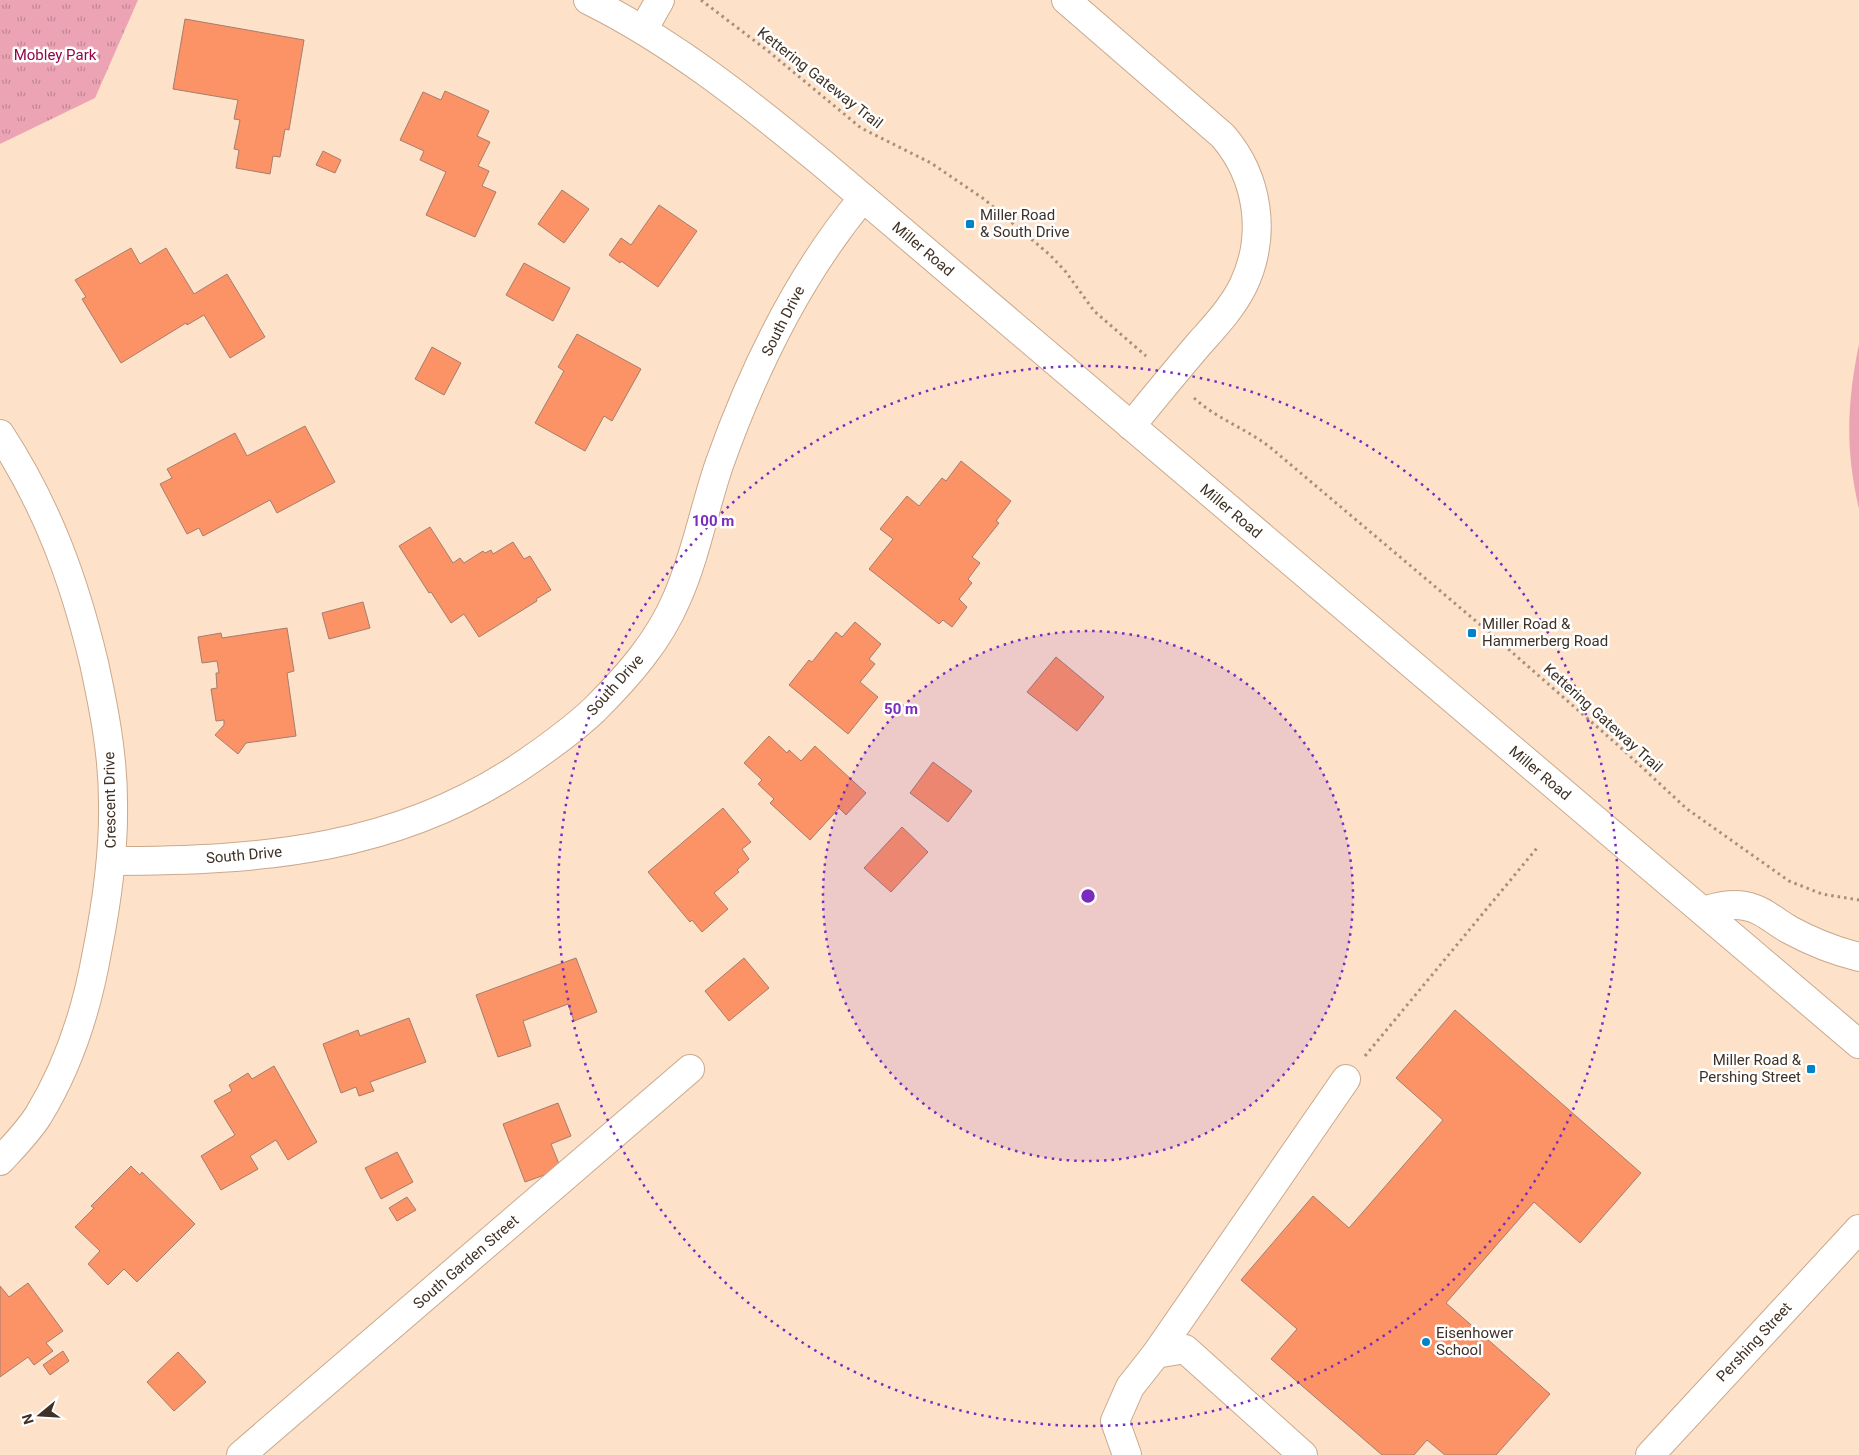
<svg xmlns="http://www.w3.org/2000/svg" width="1859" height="1455" font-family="Roboto,sans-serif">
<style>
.park{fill:url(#park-tufts)}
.pitch{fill:#eca4b5}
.building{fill:#fc9366;stroke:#a57d6d}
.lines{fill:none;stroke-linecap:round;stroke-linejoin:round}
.minor-casing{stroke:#caa98c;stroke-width:30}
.major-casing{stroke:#caa98c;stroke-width:30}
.path{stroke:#a5907d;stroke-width:3;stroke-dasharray:2.5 4;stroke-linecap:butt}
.minor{stroke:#fff;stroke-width:28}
.major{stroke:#fff;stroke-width:28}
.ring{fill:none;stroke:#7b2cbf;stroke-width:2.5;stroke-dasharray:2.5 5}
.poi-dot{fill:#0083ca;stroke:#fff;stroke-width:2}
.labels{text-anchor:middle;stroke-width:5;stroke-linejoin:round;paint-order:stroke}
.park-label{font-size:15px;fill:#950647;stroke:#fff}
.street-label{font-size:15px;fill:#3f3125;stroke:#fff}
.poi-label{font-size:15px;fill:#3f3125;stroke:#fff;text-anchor:start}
.centre{fill:#7b2cbf;stroke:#fff;stroke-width:2.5}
.ring-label{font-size:15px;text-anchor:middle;font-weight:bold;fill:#7b2cbf;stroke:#fff;stroke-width:5;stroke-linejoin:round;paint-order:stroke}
</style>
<defs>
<pattern id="park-tufts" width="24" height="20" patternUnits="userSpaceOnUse" patternTransform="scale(1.25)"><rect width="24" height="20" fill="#eca4b5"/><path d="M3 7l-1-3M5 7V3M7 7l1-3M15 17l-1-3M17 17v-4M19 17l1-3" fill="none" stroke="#c18693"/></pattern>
</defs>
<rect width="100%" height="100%" fill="#fde1c9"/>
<polygon class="park" points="0,0 138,0 95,98 0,144"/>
<path class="pitch" d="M1859,344V509C1845,449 1847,403 1859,344Z"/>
<g class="building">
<polygon points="185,19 304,40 289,130 285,129 280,157 273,156 270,174 236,168 239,150 234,149 240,120 234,119 238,100 173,89"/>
<polygon points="445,91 489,111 477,136 490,142 478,166 489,171 482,186 496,192 475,237 426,215 446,172 420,160 424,151 400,140 423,92 441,100"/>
<polygon points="323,151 341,160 335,173 316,165"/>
<polygon points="562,190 589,209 564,243 538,224"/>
<polygon points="659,205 697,231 658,287 621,261 620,263 609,255 621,238 631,245"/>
<polygon points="131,248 140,264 166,248 194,294 227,274 265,337 230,358 204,315 187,325 186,323 121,363 82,299 86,297 75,280"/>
<polygon points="524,263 570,288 553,321 506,295"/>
<polygon points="577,334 641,369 612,421 604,416 585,451 535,423 564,371 558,367"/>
<polygon points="432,347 461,363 444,395 415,379"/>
<polygon points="305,426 335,482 277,513 270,500 203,536 199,528 187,534 160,484 172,478 167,469 235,433 247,456"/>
<polygon points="961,461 1011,501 996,521 999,523 972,557 980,563 968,579 972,583 959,599 967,607 952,627 943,620 939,624 869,569 893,539 880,529 907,496 919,506 942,478 946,481"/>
<polygon points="430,527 453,563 460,558 464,563 483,551 485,553 491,550 493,554 513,542 524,559 530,556 551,590 536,599 537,601 479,637 464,614 451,623 431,592 429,593 399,546"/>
<polygon points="363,602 370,628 329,639 322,613"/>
<polygon points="855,622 881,644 869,659 875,664 860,682 878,697 848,734 789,685 809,660 812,662 836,632 842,637"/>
<polygon points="287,628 294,671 287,673 296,736 246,743 238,754 215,735 224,725 224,720 216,721 211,689 217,688 216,673 219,673 217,661 202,663 198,637 221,633 222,638"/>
<polygon points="1056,657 1104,697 1077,731 1027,692"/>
<polygon points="769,736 787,753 789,750 801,761 815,746 866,793 846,815 839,808 810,840 770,803 774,799 758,784 762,780 744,763"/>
<polygon points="933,762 972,791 948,822 910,793"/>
<polygon points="723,808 751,842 742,849 749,859 737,870 739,872 714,893 728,909 702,932 692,920 690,922 648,872"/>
<polygon points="902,827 928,852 891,892 864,868"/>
<polygon points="576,958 597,1012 574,1021 568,1004 523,1021 531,1046 498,1057 476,995"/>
<polygon points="744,958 769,988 729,1021 705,991"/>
<polygon points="1455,1010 1641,1173 1580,1243 1534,1202 1446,1303 1550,1394 1496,1455 1445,1455 1427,1440 1414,1455 1382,1455 1271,1359 1297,1329 1241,1280 1313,1196 1349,1228 1443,1120 1396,1078"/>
<polygon points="409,1018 426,1062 370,1082 374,1091 359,1096 356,1087 341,1093 323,1044 358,1030 360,1036"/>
<polygon points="274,1066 317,1142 288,1160 276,1140 250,1156 258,1169 221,1190 201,1156 235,1135 214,1101 232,1091 229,1085 248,1073 252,1079"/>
<polygon points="558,1103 571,1136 551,1144 561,1169 525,1182 503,1124"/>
<polygon points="397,1152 413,1182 381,1199 365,1168"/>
<polygon points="131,1166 140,1175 142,1172 195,1224 137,1282 124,1269 108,1285 88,1264 100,1251 75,1227 94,1208 91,1206"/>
<polygon points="407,1197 416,1210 397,1221 389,1208"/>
<polygon points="28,1283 63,1331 46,1343 53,1351 34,1365 28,1357 0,1377 0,1286 9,1297"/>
<polygon points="63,1351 69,1361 50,1375 43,1365"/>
<polygon points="178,1352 206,1382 174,1411 147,1382"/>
</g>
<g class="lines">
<g class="minor-casing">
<g id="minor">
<path d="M1066,0L1223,136C1259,178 1267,236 1243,286C1232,308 1215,326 1199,344C1176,371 1153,399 1131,426"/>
<polyline points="643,30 660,0"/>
<path d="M0,434C47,506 74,579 94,663C104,709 113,755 113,802C114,853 107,902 97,952C87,1009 68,1067 38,1116C27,1133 13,1147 0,1161"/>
<path d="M111,861C263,861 402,850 530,760C553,744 575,728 595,709C628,676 659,641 677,598C696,555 704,509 719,465C753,369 798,276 863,198"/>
<path d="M1703,911C1716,907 1731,903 1745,906C1763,909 1775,922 1790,930C1812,942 1835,951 1859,957"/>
<polyline points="1156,1354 1346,1079"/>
<polyline points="241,1455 690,1069"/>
<polyline points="1127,1455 1115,1421 1130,1387 1156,1354 1185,1349 1303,1455"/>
<polyline points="1650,1455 1859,1229"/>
</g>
</g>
<g class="major-casing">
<path id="major" d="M588,0C673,42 748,102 822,163L1859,1044"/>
</g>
<g class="path">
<polyline points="701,0 768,51 861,128 931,163 984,199 1050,255 1066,272 1094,311 1146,356"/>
<path d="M1194,398C1217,419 1247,429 1271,448L1490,633L1620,747L1687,809L1789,881L1822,894L1859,900"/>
<polyline points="1365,1056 1537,848"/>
</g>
<use href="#minor" class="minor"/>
<use href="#major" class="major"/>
</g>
<circle cx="1088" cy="896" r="265" fill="#7b2cbf" fill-opacity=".12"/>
<g class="ring">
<circle cx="1088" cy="896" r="265"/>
<circle cx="1088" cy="896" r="530"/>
</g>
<g class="poi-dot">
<rect x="965" y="219" width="10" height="10" rx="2.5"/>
<rect x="1467" y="628" width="10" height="10" rx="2.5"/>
<rect x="1806" y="1064" width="10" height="10" rx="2.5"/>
<circle cx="1426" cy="1342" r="5"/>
</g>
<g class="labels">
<g class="park-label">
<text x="55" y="60">Mobley Park</text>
</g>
<g class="street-label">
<text transform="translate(820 78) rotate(38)" y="5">Kettering Gateway Trail</text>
<text transform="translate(923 249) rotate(40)" y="5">Miller Road</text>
<text transform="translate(783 321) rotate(-63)" y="5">South Drive</text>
<text transform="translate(1231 511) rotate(40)" y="5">Miller Road</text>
<text transform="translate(615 685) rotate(-48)" y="5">South Drive</text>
<text transform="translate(1603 718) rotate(42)" y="5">Kettering Gateway Trail</text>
<text transform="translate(1540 773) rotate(40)" y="5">Miller Road</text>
<text transform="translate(110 800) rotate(-91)" y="5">Crescent Drive</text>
<text transform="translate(244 855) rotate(-5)" y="5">South Drive</text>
<text transform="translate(466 1262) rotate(-41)" y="5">South Garden Street</text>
<text transform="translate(1754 1342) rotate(-47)" y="5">Pershing Street</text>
</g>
<g class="poi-label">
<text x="980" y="220">Miller Road<tspan x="980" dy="17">&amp; South Drive</tspan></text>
<text x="1482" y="629">Miller Road &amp;<tspan x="1482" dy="17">Hammerberg Road</tspan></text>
<text x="1801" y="1065" text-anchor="end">Miller Road &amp;<tspan x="1801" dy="17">Pershing Street</tspan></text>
<text x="1436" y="1338">Eisenhower<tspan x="1436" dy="17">School</tspan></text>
</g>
</g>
<circle cx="1088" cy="896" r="8" class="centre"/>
<g class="ring-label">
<text x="713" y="526">100 m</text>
<text x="901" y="714">50 m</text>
</g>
<g transform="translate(40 1415) rotate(252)" stroke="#ffffff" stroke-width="4" paint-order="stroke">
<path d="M0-4L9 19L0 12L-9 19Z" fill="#3f3125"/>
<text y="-8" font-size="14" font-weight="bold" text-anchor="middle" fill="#3f3125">N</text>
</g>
</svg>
